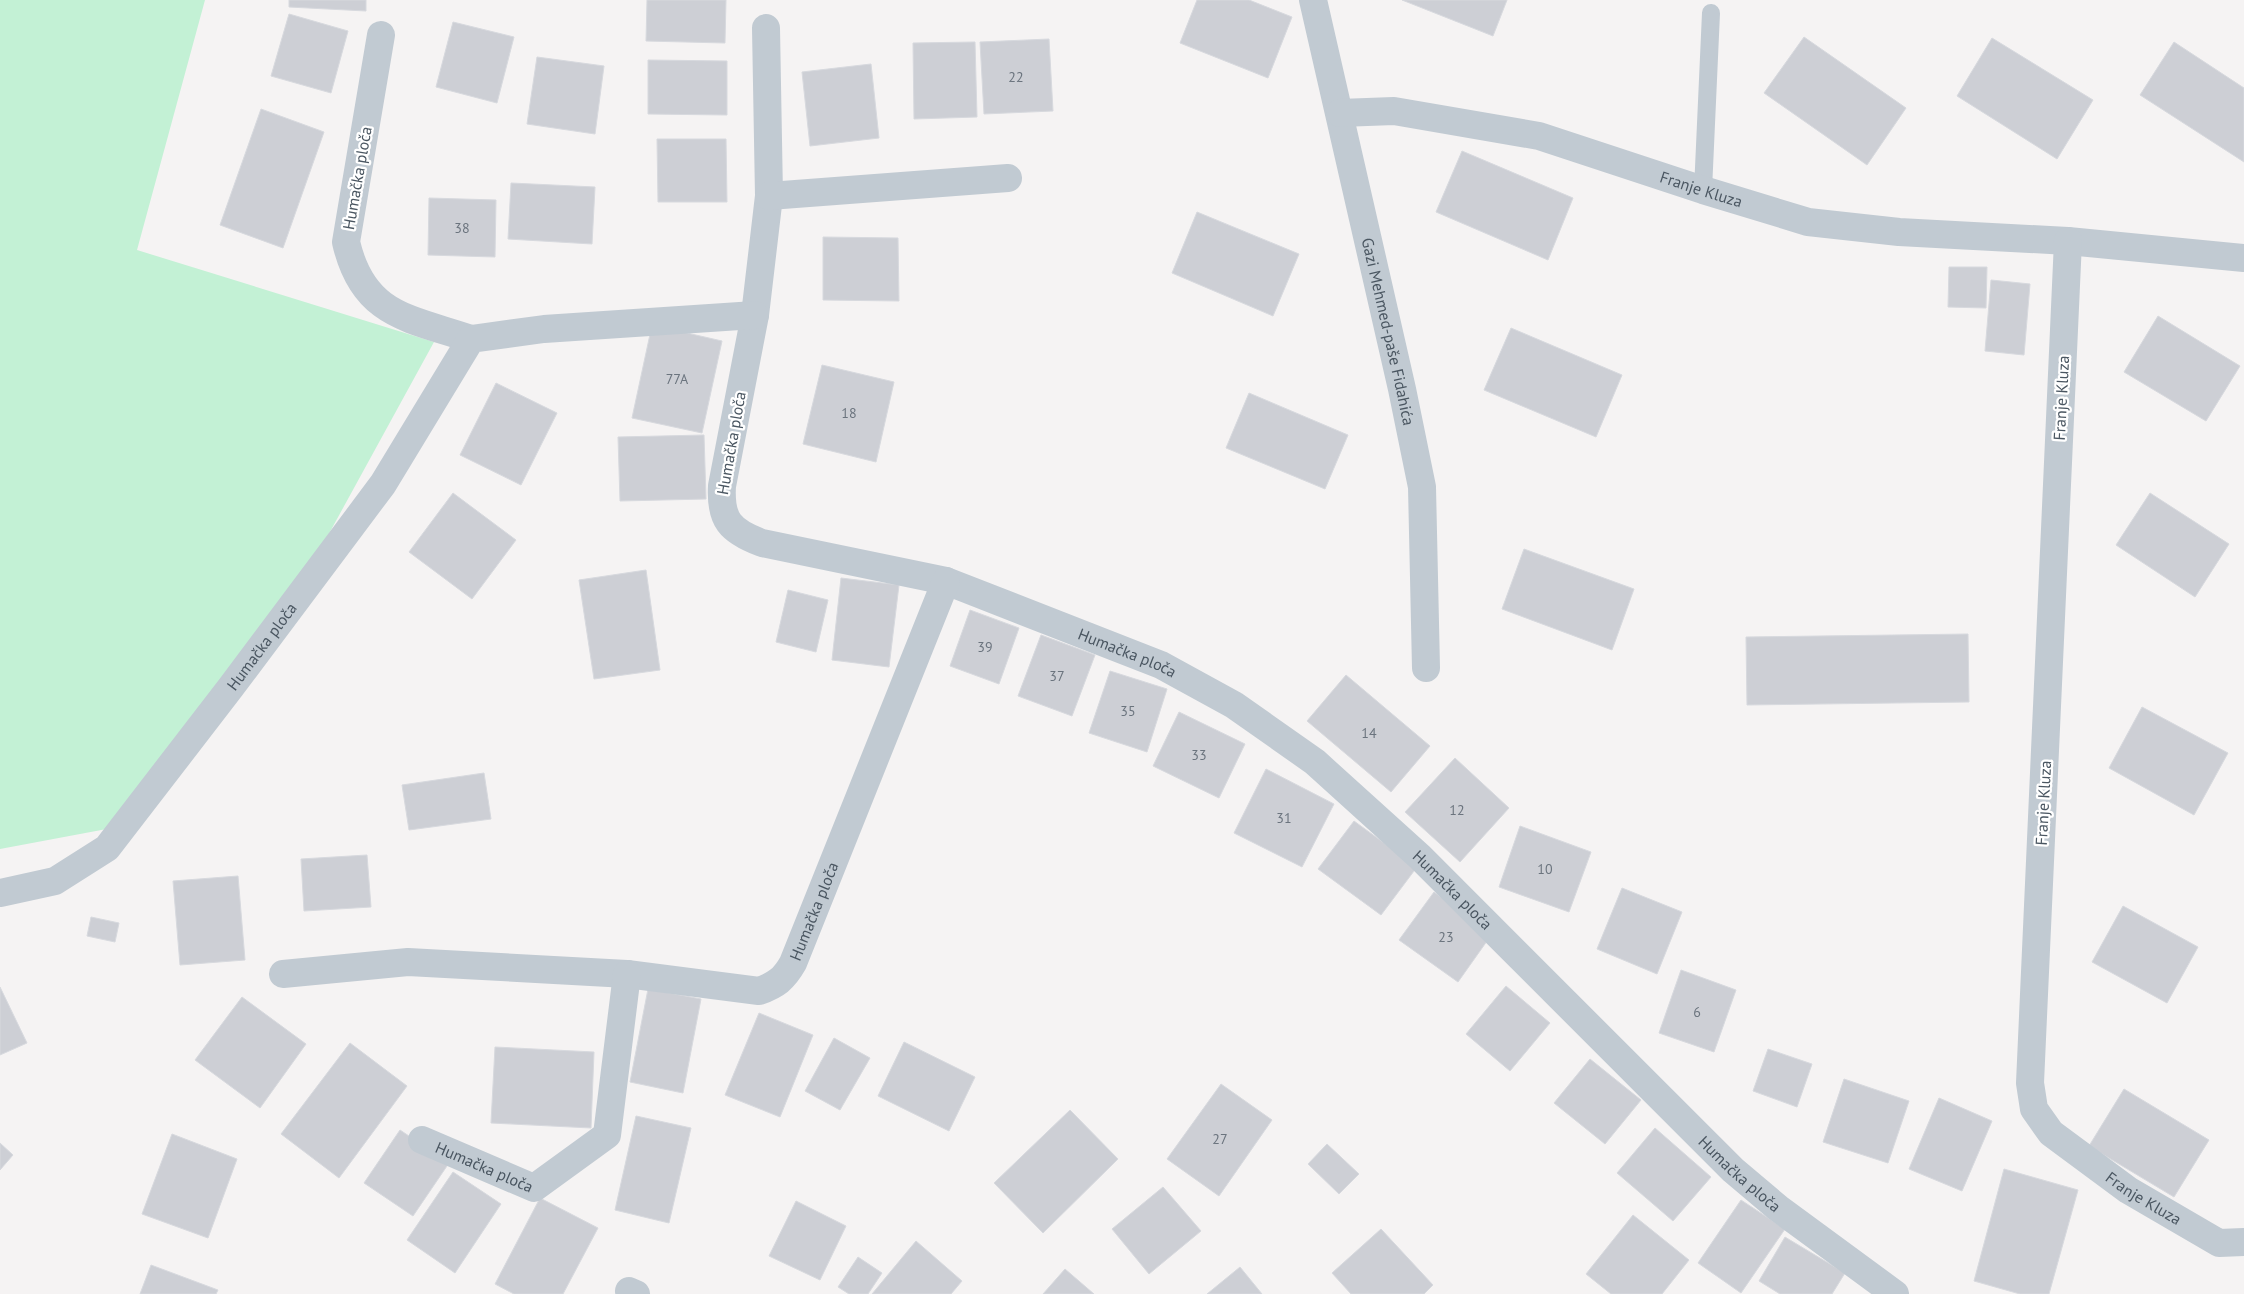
<svg xmlns="http://www.w3.org/2000/svg" width="2244" height="1294" font-family="'PT Sans',sans-serif">
<style>
.green{fill:#c3f1d5}
.building{fill:#cdcfd5;stroke:#d7d9de}
.lines{fill:none;stroke-linecap:round;stroke-linejoin:round}
.service{stroke:#c1cad2;stroke-width:18}
.minor{stroke:#c1cad2;stroke-width:28}
.labels{text-anchor:middle;stroke-width:4.5;stroke-linejoin:round;paint-order:stroke}
.number-label{font-size:14px;fill:#6b747e}
.street-label{font-size:16px;fill:#4a5661;stroke:#fff}
</style>
<rect width="100%" height="100%" fill="#f5f3f3"/>
<polygon class="green" points="0,0 205,0 137,250 434,342 320,550 112,828 0,849"/>
<g class="building">
<polygon points="289,0 366,0 366,11 289,7"/>
<polygon points="647,0 726,0 725,43 646,41"/>
<polygon points="1197,0 1249,0 1292,17 1268,78 1180,43"/>
<polygon points="1402,0 1507,0 1493,36"/>
<polygon points="289,14 348,31 331,93 271,76"/>
<polygon points="453,22 514,37 497,103 436,87"/>
<polygon points="1804,37 1906,108 1867,165 1764,93"/>
<polygon points="1992,38 2093,100 2057,159 1957,96"/>
<polygon points="1049,39 1053,111 984,114 980,42"/>
<polygon points="975,42 977,117 914,119 913,43"/>
<polygon points="2174,42 2244,88 2244,162 2140,95"/>
<polygon points="537,57 604,66 595,134 527,124"/>
<polygon points="648,60 727,61 727,115 648,114"/>
<polygon points="871,64 879,138 810,146 802,72"/>
<polygon points="261,109 324,132 283,248 220,225"/>
<polygon points="657,139 726,139 727,202 658,202"/>
<polygon points="1462,151 1573,198 1548,260 1436,212"/>
<polygon points="511,183 595,187 592,244 508,239"/>
<polygon points="429,198 496,200 495,257 428,255"/>
<polygon points="1197,212 1299,254 1273,316 1172,273"/>
<polygon points="823,237 898,238 899,301 823,300"/>
<polygon points="1949,267 1987,267 1986,308 1948,307"/>
<polygon points="1991,280 2030,284 2024,355 1985,351"/>
<polygon points="2158,316 2240,366 2206,421 2124,372"/>
<polygon points="652,325 722,341 702,433 632,418"/>
<polygon points="1511,328 1622,375 1596,437 1484,390"/>
<polygon points="822,365 894,382 876,462 803,444"/>
<polygon points="496,383 557,413 521,485 460,455"/>
<polygon points="1249,393 1348,435 1325,489 1226,448"/>
<polygon points="704,435 706,499 620,501 618,437"/>
<polygon points="453,493 516,540 472,599 409,552"/>
<polygon points="2150,493 2229,544 2195,597 2116,545"/>
<polygon points="1524,549 1634,589 1612,650 1502,609"/>
<polygon points="646,570 660,670 594,679 579,580"/>
<polygon points="841,578 899,585 889,667 832,660"/>
<polygon points="788,590 828,600 816,652 776,642"/>
<polygon points="970,610 1019,628 999,684 950,666"/>
<polygon points="1968,634 1969,702 1747,705 1746,637"/>
<polygon points="1041,635 1095,655 1072,716 1018,696"/>
<polygon points="1110,671 1167,689 1147,752 1089,733"/>
<polygon points="1346,675 1430,746 1391,792 1307,721"/>
<polygon points="2142,707 2228,753 2194,815 2109,768"/>
<polygon points="1179,712 1245,744 1219,798 1153,766"/>
<polygon points="1455,758 1509,808 1460,862 1405,812"/>
<polygon points="1266,769 1334,804 1302,867 1234,833"/>
<polygon points="484,773 491,819 409,830 402,785"/>
<polygon points="1354,821 1417,867 1381,915 1318,869"/>
<polygon points="1520,826 1591,852 1569,912 1499,887"/>
<polygon points="367,855 371,907 304,911 301,859"/>
<polygon points="238,876 245,960 180,965 173,881"/>
<polygon points="1622,888 1682,912 1657,974 1597,949"/>
<polygon points="1434,892 1492,934 1458,982 1399,940"/>
<polygon points="2123,906 2198,947 2167,1003 2092,962"/>
<polygon points="91,917 119,923 115,942 87,936"/>
<polygon points="1681,970 1736,990 1714,1052 1659,1033"/>
<polygon points="1506,986 1550,1023 1510,1071 1466,1034"/>
<polygon points="0,987 27,1043 0,1055"/>
<polygon points="648,989 701,999 683,1093 630,1082"/>
<polygon points="242,997 306,1044 260,1108 195,1060"/>
<polygon points="759,1013 813,1035 780,1117 725,1095"/>
<polygon points="834,1038 870,1058 840,1110 805,1091"/>
<polygon points="904,1042 975,1077 949,1131 878,1096"/>
<polygon points="350,1043 407,1086 339,1178 281,1134"/>
<polygon points="495,1047 594,1052 591,1128 491,1123"/>
<polygon points="1768,1049 1812,1064 1797,1107 1753,1091"/>
<polygon points="1590,1059 1641,1100 1605,1144 1554,1103"/>
<polygon points="1844,1079 1909,1101 1888,1163 1823,1142"/>
<polygon points="1221,1084 1272,1120 1219,1196 1167,1159"/>
<polygon points="2124,1089 2209,1140 2174,1197 2089,1146"/>
<polygon points="1939,1098 1992,1121 1962,1191 1909,1169"/>
<polygon points="1070,1110 1118,1159 1043,1233 994,1183"/>
<polygon points="636,1116 691,1128 669,1223 615,1210"/>
<polygon points="1655,1128 1711,1177 1673,1221 1617,1173"/>
<polygon points="400,1130 449,1163 413,1216 364,1183"/>
<polygon points="172,1134 237,1159 208,1238 142,1214"/>
<polygon points="0,1143 13,1155 0,1170"/>
<polygon points="1327,1144 1359,1174 1339,1194 1308,1164"/>
<polygon points="2004,1169 2078,1190 2049,1294 2020,1294 1974,1281"/>
<polygon points="453,1172 501,1204 455,1273 407,1240"/>
<polygon points="1163,1187 1201,1231 1149,1274 1112,1229"/>
<polygon points="540,1198 598,1228 563,1294 514,1294 495,1284"/>
<polygon points="1741,1200 1785,1229 1741,1293 1698,1263"/>
<polygon points="796,1201 846,1226 820,1280 769,1256"/>
<polygon points="1633,1215 1689,1260 1662,1294 1611,1294 1586,1274"/>
<polygon points="1381,1229 1433,1285 1424,1294 1351,1294 1332,1273"/>
<polygon points="1785,1237 1845,1273 1832,1294 1780,1294 1759,1281"/>
<polygon points="916,1241 962,1281 951,1294 872,1294"/>
<polygon points="858,1257 882,1273 868,1294 849,1294 838,1287"/>
<polygon points="151,1265 218,1290 216,1294 140,1294"/>
<polygon points="1240,1267 1262,1294 1207,1294"/>
<polygon points="1065,1269 1094,1294 1043,1294"/>
</g>
<g class="lines">
<polyline class="service" points="1703,190 1711,13"/>
<g class="minor">
<path id="s1" d="M1313,0L1402,389L1422,487L1426,668"/>
<path id="s2" d="M766,28L769,196L755,315L722,486C720,520 730,531 762,543L946,581L1161,665L1234,705L1315,762L1420,857L1733,1170L1778,1208L1895,1294"/>
<path d="M381,35L346,242C363,316 409,318 471,339"/>
<path id="s3" d="M1340,113L1394,111L1539,136L1703,190L1808,222L1899,232L2068,241L2244,258"/>
<polyline points="769,196 1008,178"/>
<path id="s4" d="M2068,241L2030,1083L2034,1109L2051,1133L2128,1190L2219,1243L2244,1242"/>
<path id="s5" d="M0,893L55,881L107,848L231,687L383,484L471,339L544,329L755,315"/>
<path id="s6" d="M283,974L408,962L627,974L759,991C776,985 784,979 793,963L946,581"/>
<path id="s7" d="M422,1140L534,1188L607,1135L627,974"/>
<polyline points="629,1291 636,1294"/>
</g>
</g>
<g class="labels">
<g class="number-label">
<text x="1016" y="82">22</text>
<text x="462" y="233">38</text>
<text x="677" y="384">77A</text>
<text x="849" y="418">18</text>
<text x="985" y="652">39</text>
<text x="1057" y="681">37</text>
<text x="1128" y="716">35</text>
<text x="1369" y="738">14</text>
<text x="1199" y="760">33</text>
<text x="1457" y="815">12</text>
<text x="1284" y="823">31</text>
<text x="1545" y="874">10</text>
<text x="1446" y="942">23</text>
<text x="1697" y="1017">6</text>
<text x="1220" y="1144">27</text>
</g>
<g class="street-label">
<text transform="translate(357 178) rotate(-80)" y="6">Humačka ploča</text>
<text dy="6" stroke="none"><textPath href="#s3" startOffset="372">Franje Kluza</textPath></text>
<text dy="6" stroke="none"><textPath href="#s1" startOffset="340">Gazi Mehmed-paše Fidahića</textPath></text>
<text transform="translate(2061 398) rotate(-87)" y="6">Franje Kluza</text>
<text transform="translate(731 443) rotate(-80)" y="6">Humačka ploča</text>
<text dy="6" stroke="none"><textPath href="#s5" startOffset="372">Humačka ploča</textPath></text>
<text dy="6" stroke="none"><textPath href="#s2" startOffset="922">Humačka ploča</textPath></text>
<text transform="translate(2043 803) rotate(-87)" y="6">Franje Kluza</text>
<text dy="6" stroke="none"><textPath href="#s2" startOffset="1328">Humačka ploča</textPath></text>
<text dy="6" stroke="none"><textPath href="#s6" startOffset="579">Humačka ploča</textPath></text>
<text dy="6" stroke="none"><textPath href="#s7" startOffset="68">Humačka ploča</textPath></text>
<text dy="6" stroke="none"><textPath href="#s2" startOffset="1732">Humačka ploča</textPath></text>
<text dy="6" stroke="none"><textPath href="#s4" startOffset="1012">Franje Kluza</textPath></text>
</g>
</g>
</svg>
